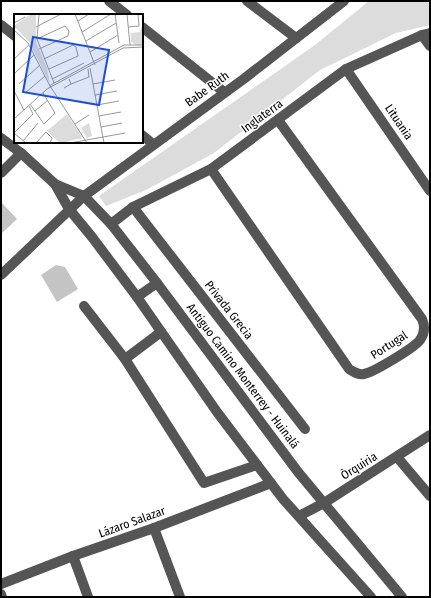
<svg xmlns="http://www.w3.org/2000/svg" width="431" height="598" font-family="'Fira Sans Condensed',sans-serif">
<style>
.green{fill:#dcdcdc}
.building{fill:#c4c4c4}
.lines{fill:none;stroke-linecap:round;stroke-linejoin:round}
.minor{stroke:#555;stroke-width:10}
.labels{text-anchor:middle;stroke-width:3;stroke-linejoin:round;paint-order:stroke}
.street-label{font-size:12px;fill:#000;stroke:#fff}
.inset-road{fill:none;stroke:#999;stroke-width:1}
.view{fill:#1d4ed8;fill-opacity:0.15;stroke:#1d4ed8;stroke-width:2}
.inset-edge{fill:none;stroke:#000;stroke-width:2}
</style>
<rect width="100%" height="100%" fill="#fff"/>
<polygon class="green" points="369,1 430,1 430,25 396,33 320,70 214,153 146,190 106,206 99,196 315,45"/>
<g class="building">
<polygon points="1,202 17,219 1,234"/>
<polygon points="56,265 65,267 78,289 57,302 41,275"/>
</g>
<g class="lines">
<g class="minor">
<polyline points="109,1 127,15"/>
<polyline points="247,1 296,38"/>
<polyline points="1,25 15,36"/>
<polyline points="142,27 224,92"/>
<polyline points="422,35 430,46"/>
<polyline points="346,69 430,191"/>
<polyline points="142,135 153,144"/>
<polyline points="1,138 21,153 55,184 69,209 92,237 137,297 217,412 283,499 371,597"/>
<path d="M211,169L349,369C354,372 358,375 364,374C374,372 414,348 420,340C425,333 425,326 422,319L278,120"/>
<polyline points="1,173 21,153"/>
<polyline points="55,184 84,196 111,224 157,283 298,472 402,597"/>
<polyline points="133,207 305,429"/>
<polyline points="111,224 133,207 211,169 346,69 422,35 430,33"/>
<polyline points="1,275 84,196 245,78 344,1"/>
<polyline points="137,297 157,283"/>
<polyline points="84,306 125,359 161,332"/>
<polyline points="125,359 204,483 257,465"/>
<polyline points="397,457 430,496"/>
<polyline points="299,516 324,503 430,435"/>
<polyline points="154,528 180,597"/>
<polyline points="73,556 88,597"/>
<polyline points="1,584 73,556 154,528 271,483"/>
<polyline points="1,594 2,597"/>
</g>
</g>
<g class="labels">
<g class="street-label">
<text transform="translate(207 89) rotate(-36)" y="4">Babe Ruth</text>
<text transform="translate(262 116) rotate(-36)" y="4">Inglaterra</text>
<text transform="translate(399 122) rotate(56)" y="4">Lituania</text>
<text transform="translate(229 310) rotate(52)" y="4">Privada Grecia</text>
<text transform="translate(389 345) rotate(-33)" y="4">Portugal</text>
<text transform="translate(243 376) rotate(53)" y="4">Antiguo Camino Monterrey - Huinalá</text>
<text transform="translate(359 466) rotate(-32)" y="4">Òrquiria</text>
<text transform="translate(132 522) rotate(-20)" y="4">Lázaro Salazar</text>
</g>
</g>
<g transform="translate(14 14)">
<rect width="129" height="129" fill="#fff"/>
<path d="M17,0H22V28L33,54L36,70L15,28L2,14L0,15V12ZM129,9V31H122L117,28V19L126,18ZM53,100L69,124L46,129L33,117ZM75,109L78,122L73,124L67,114Z" fill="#dcdcdc"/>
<path class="inset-road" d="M25,0L23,25L40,69M61,0L81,51M101,0L105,29M113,0L116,31M64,7L75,0M0,9L11,3M22,13L47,0M114,13L125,12L124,0M0,16L14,29L36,72L73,129M68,18L97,0M23,25L51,12L55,17L54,22L25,35M72,27L102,9M76,38L104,21M0,45L15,31M30,45L59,31L62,33L64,42L35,55M76,54L90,129M0,60L20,41M38,65L70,49M5,70L26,51M57,70L75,63L74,55M79,70L101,66M35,72L110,31H129M50,74L57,70L55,65M0,77L10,96M11,79L31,62M81,81L103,77M16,90L30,110L41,99L29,79M83,91L105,87M21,97L34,86M85,102L107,98M0,105L33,75L109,34L129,33M61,110L75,101M87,113L108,109M0,119L19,100L15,92M0,119L12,129M9,127L24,109M22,129L32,118L38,124L36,129M56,129L111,119"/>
<path class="view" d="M19,23L95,36L85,91L9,78Z"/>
<rect width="129" height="129" class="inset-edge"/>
</g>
<rect width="431" height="598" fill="none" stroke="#000000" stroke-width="4"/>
</svg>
